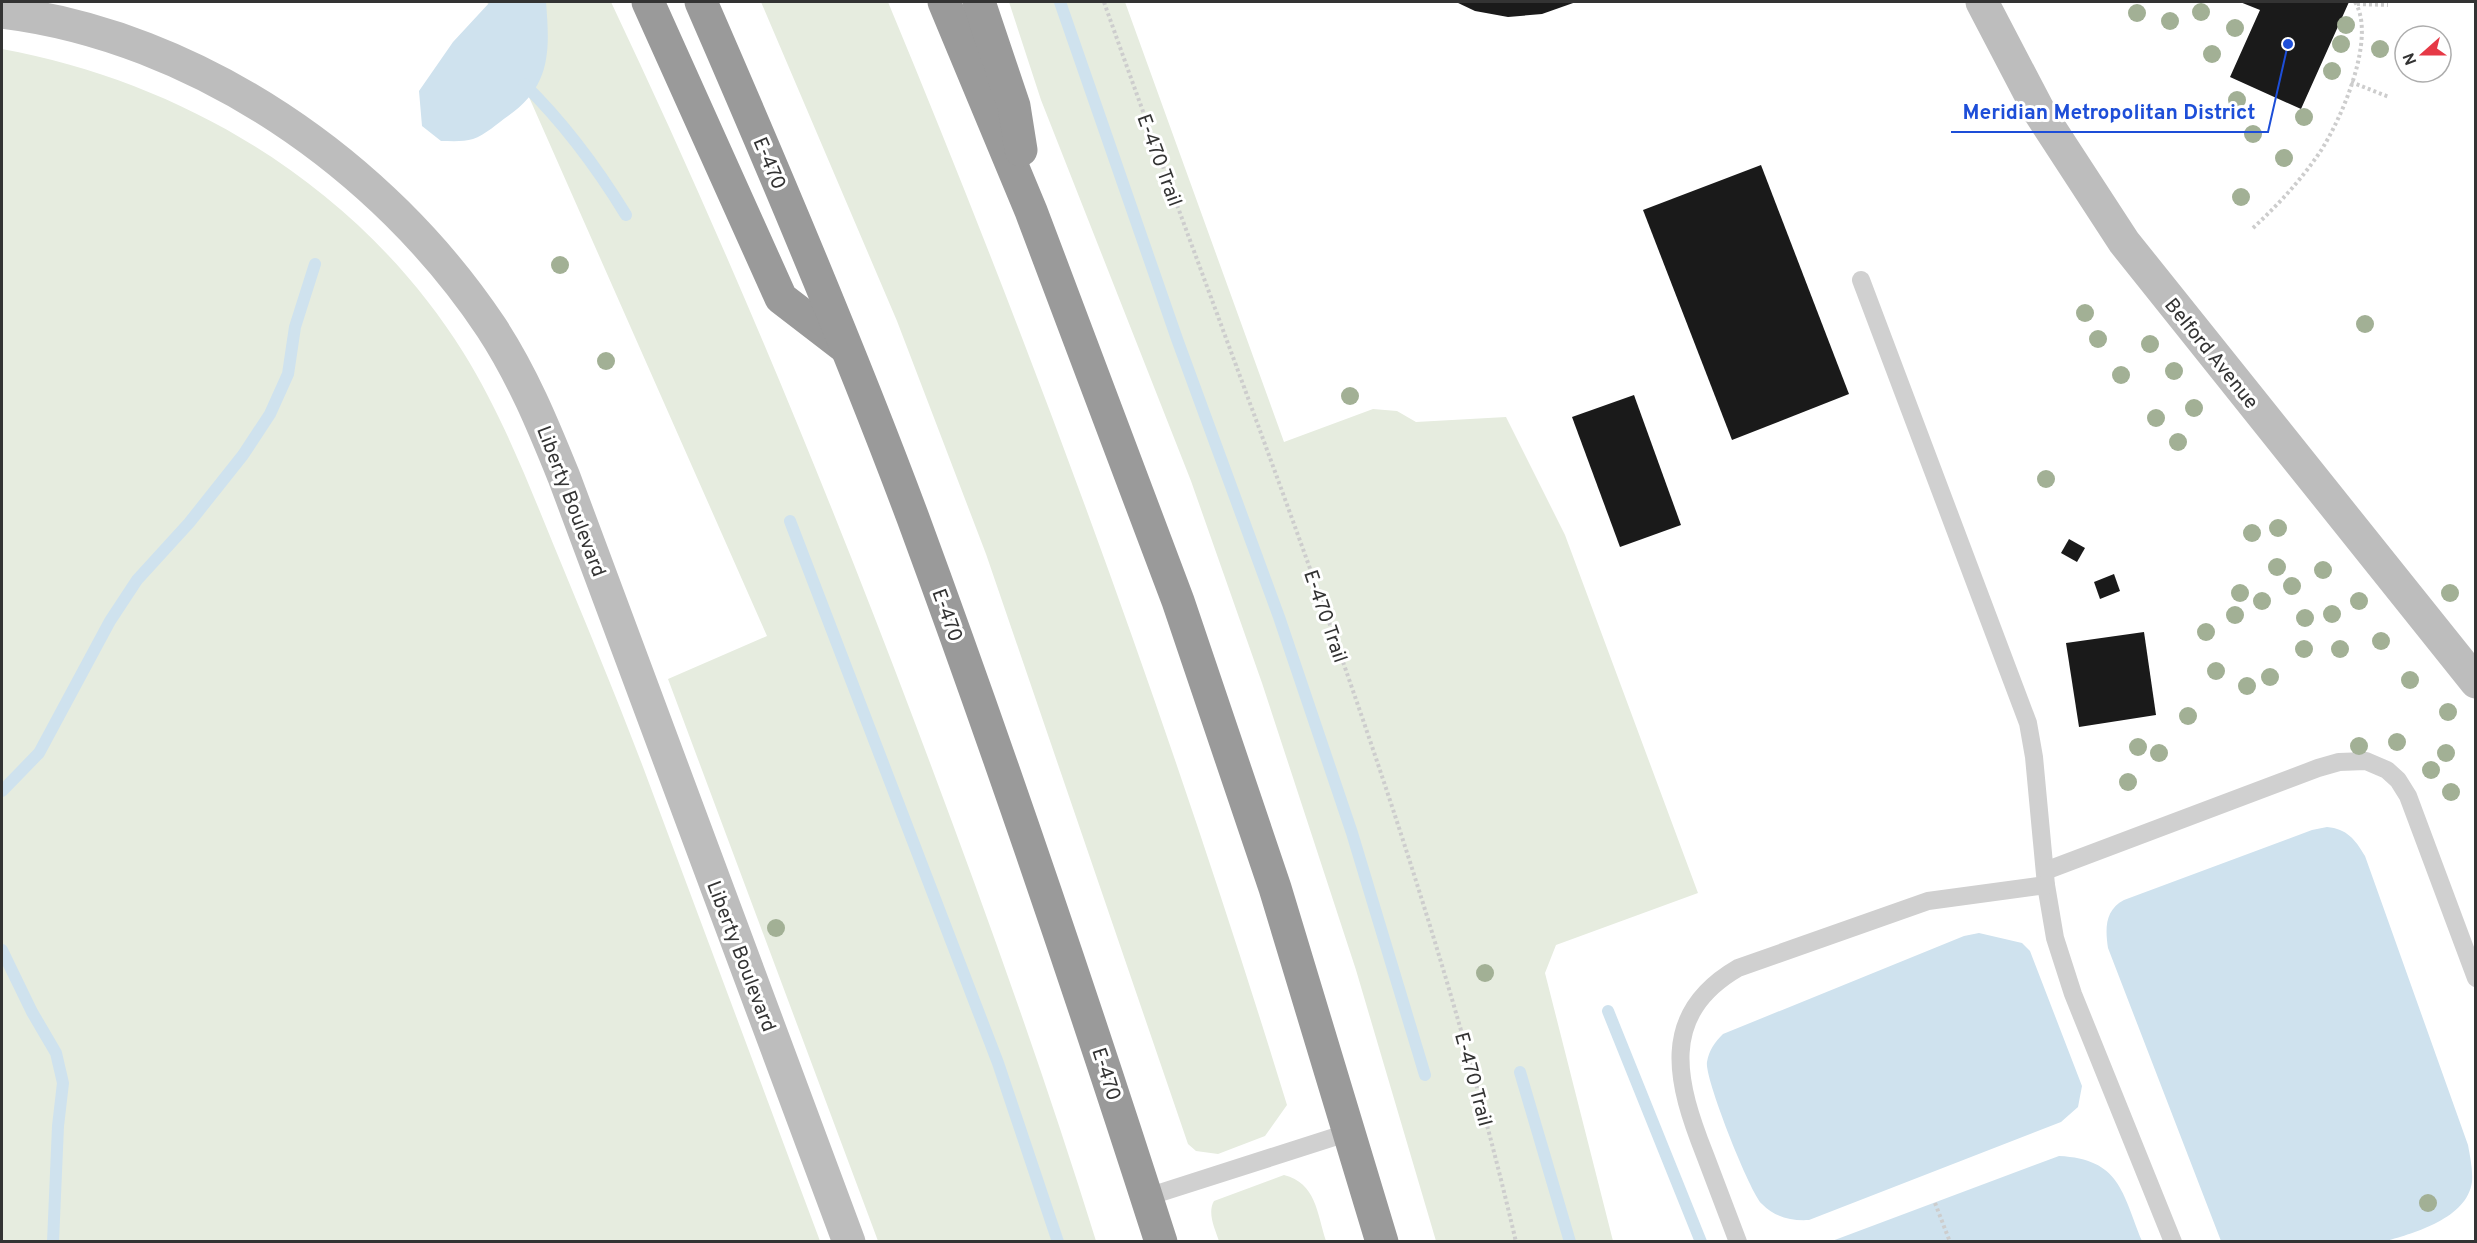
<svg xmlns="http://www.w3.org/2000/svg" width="2477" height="1243" font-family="Overpass,sans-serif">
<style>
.green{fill:#e6ecdf}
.water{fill:#cfe2ee}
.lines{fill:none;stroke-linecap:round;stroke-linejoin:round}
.stream{stroke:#cfe2ee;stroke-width:12}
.building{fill:#1a1a1a}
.path{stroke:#cdcdcd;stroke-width:4;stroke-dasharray:3 3;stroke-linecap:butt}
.lane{stroke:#d0d0d0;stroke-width:18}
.secondary{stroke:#bdbdbd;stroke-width:33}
.highway{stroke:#9a9a9a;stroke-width:33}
.tree{fill:#a2b095}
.labels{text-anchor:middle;stroke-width:6;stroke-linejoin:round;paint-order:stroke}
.street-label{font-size:20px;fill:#333;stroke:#fff}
.leader{fill:none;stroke:#1d4ed8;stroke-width:2}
.callout-dot{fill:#1d4ed8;stroke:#fff;stroke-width:2}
.callout-label{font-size:21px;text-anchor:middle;font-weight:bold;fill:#1d4ed8;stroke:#fff;stroke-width:6;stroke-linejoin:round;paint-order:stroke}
</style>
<rect width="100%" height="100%" fill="#fff"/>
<g class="green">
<path d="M487,2H611C723,238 823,479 915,723C980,895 1042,1067 1096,1241H878L668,679L767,636Z"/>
<path d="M761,2H888C1038,363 1172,731 1287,1105L1265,1136L1218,1154L1196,1151L1188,1144L986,554L897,321Z"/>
<polygon points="1009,2 1125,2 1284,442 1373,409 1397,411 1416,422 1506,417 1565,535 1698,893 1556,945 1545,973 1613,1241 1436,1241 1356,970 1262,683 1191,481 1041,100"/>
<path d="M2,49C188,83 361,189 463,352C501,413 527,480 554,546C584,619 615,693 643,767C702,925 761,1083 820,1241H2Z"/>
<path d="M1284,1175C1316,1183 1317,1213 1326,1241H1219C1215,1229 1207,1213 1214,1201Z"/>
</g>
<g class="water">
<path d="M490,2H546C550,51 551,86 508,116C498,123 485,135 473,139C464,142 451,141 441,141L422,126L419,91L453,42Z"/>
<path d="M2327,827C2347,829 2355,839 2365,856L2468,1145C2470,1156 2473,1170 2472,1182C2467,1218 2415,1233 2386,1241H2221L2108,948C2105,928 2105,910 2124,900L2312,830Z"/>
<path d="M1979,933L2022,943L2030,951L2082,1086L2078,1107L2061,1122L1809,1220C1790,1221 1775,1217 1762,1204C1750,1193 1704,1077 1707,1062C1709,1050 1715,1042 1723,1034L1964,936Z"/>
<path d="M2059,1156C2120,1159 2122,1192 2142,1241H1832Z"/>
</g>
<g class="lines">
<g class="stream">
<polyline points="1060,2 1177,339 1279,617 1352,833 1425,1075"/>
<path d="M524,84C565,124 596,166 626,215"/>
<polyline points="790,521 998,1063 1058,1242"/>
<polyline points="2,791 39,753 110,621 137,580 189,523 243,455 270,414 288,374 295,327 315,264"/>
<polyline points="2,950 32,1012 56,1053 63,1083 58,1126 53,1242"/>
<polyline points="1608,1011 1701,1242"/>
<polyline points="1520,1072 1570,1242"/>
</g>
</g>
<g class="building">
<polygon points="1456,2 1576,2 1542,14 1508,17 1475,11"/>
<polygon points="2240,2 2349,2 2301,109 2230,77 2260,10"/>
<polygon points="1761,165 1849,394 1732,440 1643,210"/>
<polygon points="1634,395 1681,525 1620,547 1572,417"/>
<polygon points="2069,539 2085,548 2077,562 2061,553"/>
<polygon points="2114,574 2120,591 2100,599 2094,582"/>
<polygon points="2144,632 2156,715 2079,727 2066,643"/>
</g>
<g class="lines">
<g class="path">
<path d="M1104,2C1248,412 1417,816 1516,1242"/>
<polyline points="2357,4 2388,5"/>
<polyline points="2351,82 2389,97"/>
<path d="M2253,228C2278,205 2301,180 2320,152C2341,120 2377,38 2355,2"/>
<polyline points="1935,1203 1950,1242"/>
</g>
<g class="lane">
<polyline points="1861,280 2028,723 2034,757 2046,885 2055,938 2073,994 2173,1242"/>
<polyline points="2045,871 2318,768 2339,762 2366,761 2387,770 2398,780 2408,796 2476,978"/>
<polyline points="1147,1197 1350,1132"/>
<path d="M1738,1242C1727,1213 1716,1184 1705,1155C1677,1084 1657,1015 1738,968L1928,901L2046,885"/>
</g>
<g class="secondary">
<polyline points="1982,2 2040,113 2124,242 2476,682"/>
<path d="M2,12C197,36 383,165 491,327C522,374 543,425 564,477L849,1242"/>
</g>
<g class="highway">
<polyline points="648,2 781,298 846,348"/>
<path d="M701,2C775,172 848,344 913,518C1001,757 1083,999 1161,1242"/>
<polyline points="944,2 1031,211 1178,601 1275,888 1382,1242"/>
<polyline points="979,2 1014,106 1021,150"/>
</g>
</g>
<g class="tree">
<circle cx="2201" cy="12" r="9"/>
<circle cx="2137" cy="13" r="9"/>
<circle cx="2170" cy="21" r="9"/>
<circle cx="2346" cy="25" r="9"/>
<circle cx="2235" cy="28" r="9"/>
<circle cx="2341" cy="44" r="9"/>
<circle cx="2380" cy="49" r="9"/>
<circle cx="2212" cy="54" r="9"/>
<circle cx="2332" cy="71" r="9"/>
<circle cx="2237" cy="100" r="9"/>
<circle cx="2304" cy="117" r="9"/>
<circle cx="2253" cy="134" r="9"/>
<circle cx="2284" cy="158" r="9"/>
<circle cx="2241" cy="197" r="9"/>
<circle cx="560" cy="265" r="9"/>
<circle cx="2085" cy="313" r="9"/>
<circle cx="2365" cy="324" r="9"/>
<circle cx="2098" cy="339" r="9"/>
<circle cx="2150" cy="344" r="9"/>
<circle cx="606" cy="361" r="9"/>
<circle cx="2174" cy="371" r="9"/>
<circle cx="2121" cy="375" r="9"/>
<circle cx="1350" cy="396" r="9"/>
<circle cx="2194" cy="408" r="9"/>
<circle cx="2156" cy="418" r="9"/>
<circle cx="2178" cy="442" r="9"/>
<circle cx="2046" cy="479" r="9"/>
<circle cx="2278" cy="528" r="9"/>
<circle cx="2252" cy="533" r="9"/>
<circle cx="2277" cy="567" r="9"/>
<circle cx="2323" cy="570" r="9"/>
<circle cx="2292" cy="586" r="9"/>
<circle cx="2240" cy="593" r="9"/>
<circle cx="2450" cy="593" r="9"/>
<circle cx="2262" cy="601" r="9"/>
<circle cx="2359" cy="601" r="9"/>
<circle cx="2332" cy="614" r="9"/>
<circle cx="2235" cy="615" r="9"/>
<circle cx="2305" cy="618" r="9"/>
<circle cx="2206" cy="632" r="9"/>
<circle cx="2381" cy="641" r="9"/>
<circle cx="2304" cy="649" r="9"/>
<circle cx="2340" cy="649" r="9"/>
<circle cx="2216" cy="671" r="9"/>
<circle cx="2270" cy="677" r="9"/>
<circle cx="2410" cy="680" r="9"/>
<circle cx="2247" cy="686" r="9"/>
<circle cx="2448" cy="712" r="9"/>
<circle cx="2188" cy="716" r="9"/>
<circle cx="2397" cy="742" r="9"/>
<circle cx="2359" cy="746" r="9"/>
<circle cx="2138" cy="747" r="9"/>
<circle cx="2159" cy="753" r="9"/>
<circle cx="2446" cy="753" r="9"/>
<circle cx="2431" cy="770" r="9"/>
<circle cx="2128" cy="782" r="9"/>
<circle cx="2451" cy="792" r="9"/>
<circle cx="776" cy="928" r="9"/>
<circle cx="1485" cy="973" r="9"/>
<circle cx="2428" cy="1203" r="9"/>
</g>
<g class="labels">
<g class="street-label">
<text transform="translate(1160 160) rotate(70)" y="7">E-470 Trail</text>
<text transform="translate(770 163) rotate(67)" y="7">E-470</text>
<text transform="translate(2212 353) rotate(51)" y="7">Belford Avenue</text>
<text transform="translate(572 501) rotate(69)" y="7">Liberty Boulevard</text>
<text transform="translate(948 615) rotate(70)" y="7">E-470</text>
<text transform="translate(1326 616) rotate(71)" y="7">E-470 Trail</text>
<text transform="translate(742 956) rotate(69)" y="7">Liberty Boulevard</text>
<text transform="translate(1107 1074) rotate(72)" y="7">E-470</text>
<text transform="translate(1474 1079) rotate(75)" y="7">E-470 Trail</text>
</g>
</g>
<path class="leader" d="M2288 44L2268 132H1951"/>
<circle class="callout-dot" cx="2288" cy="44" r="6"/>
<g class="callout-label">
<text x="2109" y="119">Meridian Metropolitan District</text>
</g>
<rect width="2477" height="1243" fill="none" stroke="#333333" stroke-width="6"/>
<g transform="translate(2423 54) rotate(249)"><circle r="28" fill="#ffffff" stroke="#adadad" stroke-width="1.5"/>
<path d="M0-4.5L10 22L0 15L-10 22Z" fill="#e63946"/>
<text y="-9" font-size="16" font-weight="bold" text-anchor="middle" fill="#333333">N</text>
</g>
</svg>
